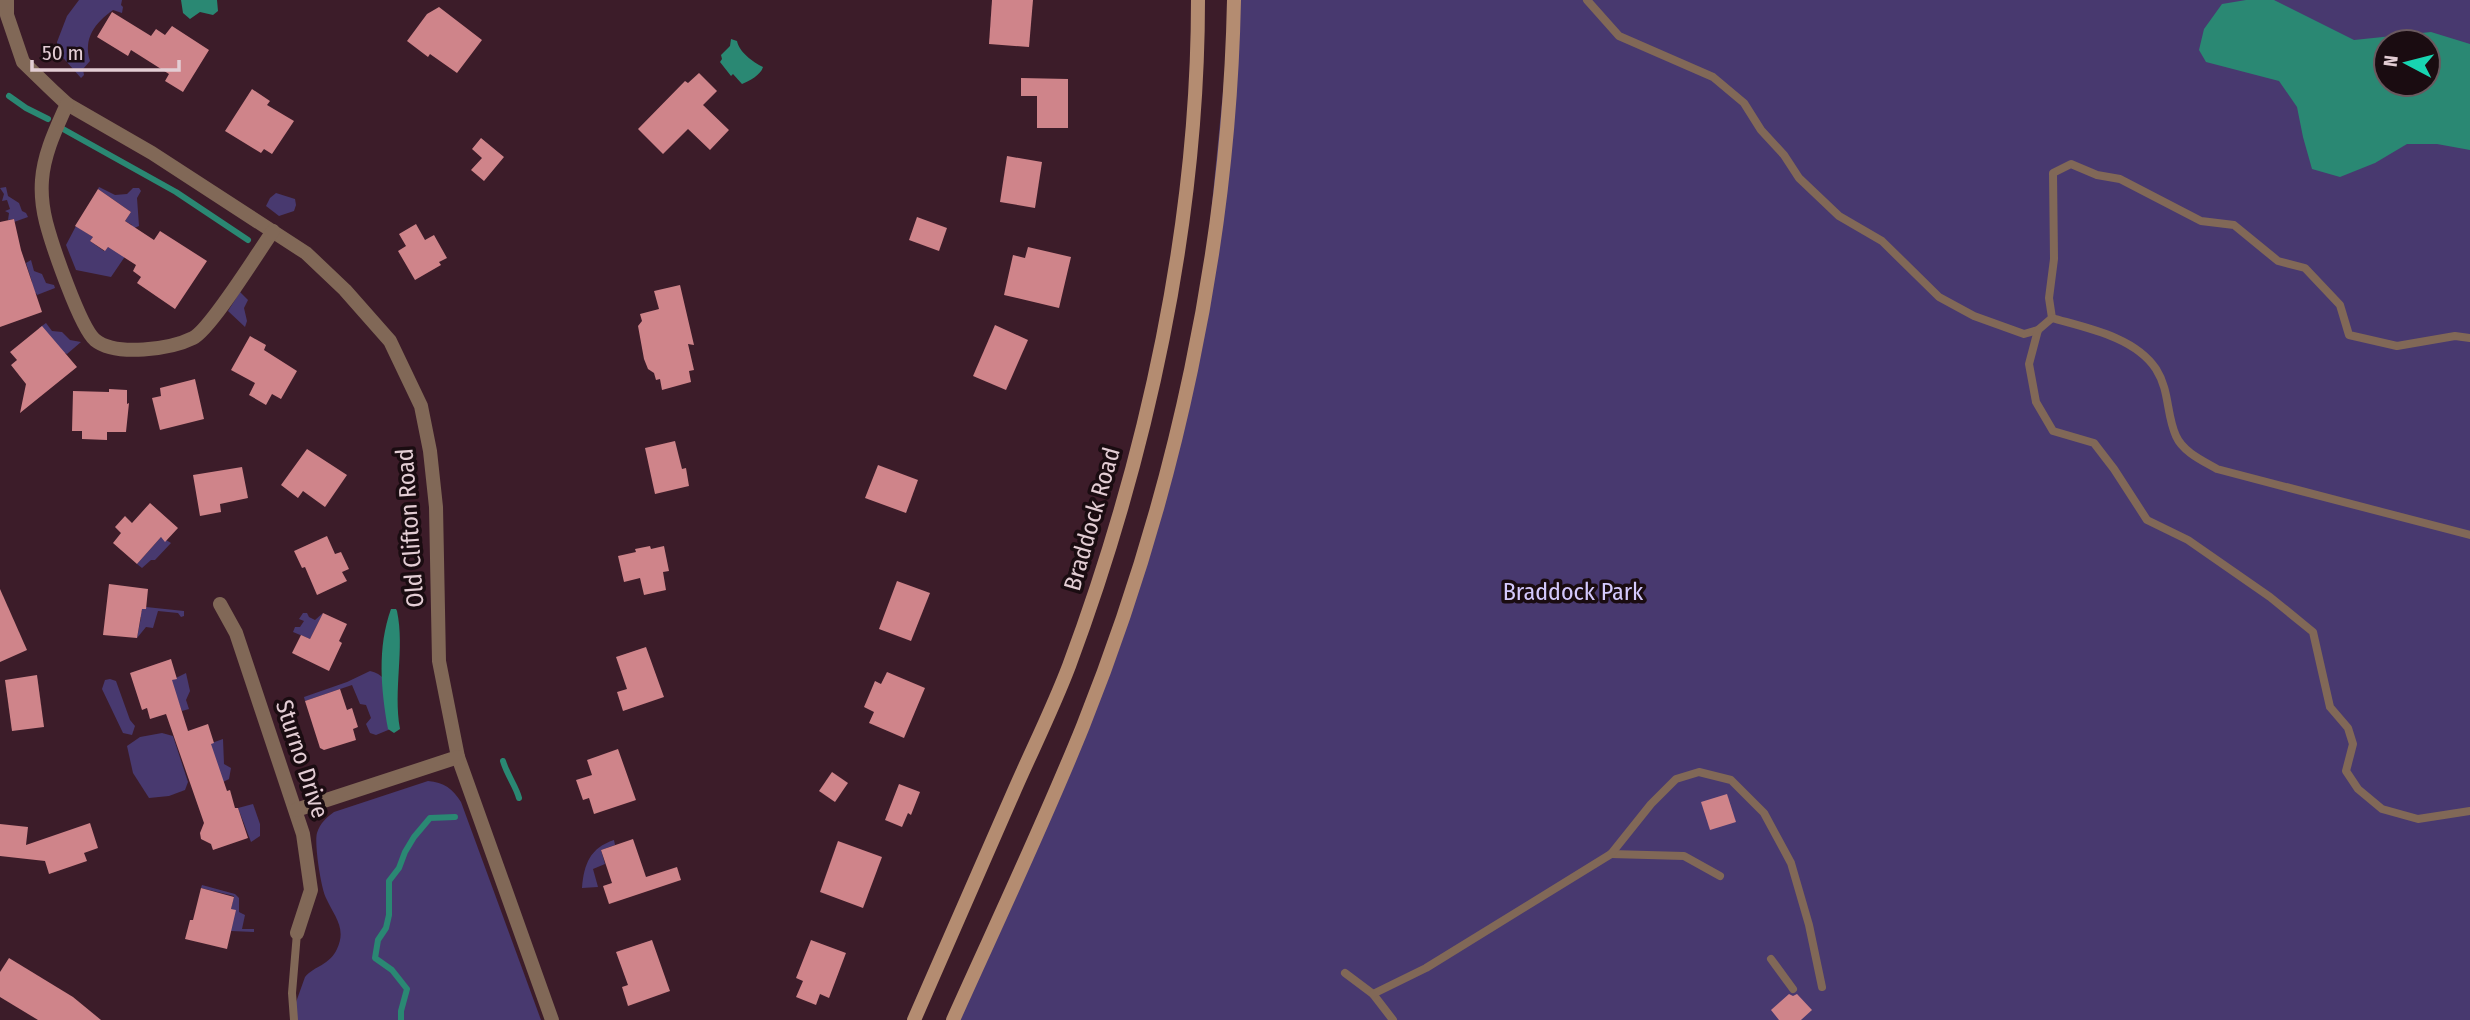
<svg xmlns="http://www.w3.org/2000/svg" width="2470" height="1020" font-family="'Fira Sans Condensed',sans-serif">
<style>
.green{fill:#48396f;fill-rule:evenodd}
.water{fill:#2a8873;fill-rule:evenodd}
.lines{fill:none;stroke-linecap:round;stroke-linejoin:round}
.stream{stroke:#2a8873;stroke-width:6}
.building{fill:#cf848a}
.lane{stroke:#816857;stroke-width:8}
.street{stroke:#816857;stroke-width:14}
.secondary{stroke:#b48c71;stroke-width:14}
.labels{text-anchor:middle;stroke-width:7;stroke-linejoin:round;paint-order:stroke}
.street-label{font-size:24px;fill:#e3cdd4;stroke:#1a0c11}
.park-label{font-size:24px;fill:#d4c9fd;stroke:#1a0c11}
</style>
<rect width="100%" height="100%" fill="#3c1c29"/>
<g class="green">
<path d="M79,0H122L121,5L123,7L122,13L113,10C95,23 83,38 90,61L83,69L84,75L81,78L57,51V42L67,16Z"/>
<path d="M1232,0H2470V1020H952L1121,620L1200,326ZM2386,42H2428V84H2386Z"/>
<polygon points="6,187 8,196 19,203 22,211 26,213 28,217 14,222 13,219 8,220 9,213 5,211 10,209 7,200 2,201 4,194 0,188"/>
<polygon points="99,187 115,195 127,194 133,188 139,188 141,191 137,198 139,226 132,229 132,225 125,221 131,212 98,189"/>
<polygon points="276,193 295,199 296,205 294,211 279,216 266,206 270,198"/>
<polygon points="76,226 93,237 90,241 104,251 108,247 126,255 111,277 76,270 66,245"/>
<polygon points="31,260 34,271 42,274 46,283 54,285 55,288 37,295 36,293 32,294 32,282 26,263"/>
<polygon points="240,292 248,300 244,308 247,321 245,327 228,311"/>
<polygon points="46,323 52,331 62,332 70,340 81,342 67,354 65,353 61,355 39,328"/>
<polygon points="161,537 171,543 155,560 151,560 142,568 137,564"/>
<polygon points="146,607 184,611 184,616 181,617 178,613 158,611 153,628 146,627 137,638 141,617 138,617 142,611 139,609 146,609"/>
<polygon points="303,613 307,613 309,617 315,620 323,613 310,639 293,632 295,627 300,627 304,621 299,619"/>
<path d="M370,671C395,676 391,707 393,728L376,735L370,733L366,724L371,718L366,705L360,704L352,685L305,701L304,697L347,682Z"/>
<polygon points="186,673 190,691 186,700 189,709 182,711 170,681"/>
<polygon points="110,679 116,681 130,720 135,726 132,735 123,733 102,689 105,680"/>
<polygon points="162,733 173,736 188,782 185,790 169,796 149,798 133,773 127,746 140,737"/>
<polygon points="223,739 224,764 231,768 229,779 221,783 209,744"/>
<path d="M428,781C444,782 453,789 461,802L541,1020H297L295,1005L305,977C314,966 330,965 337,949C347,928 334,916 326,898C321,888 314,843 317,833C320,823 327,817 334,812Z"/>
<polygon points="253,804 260,824 260,836 251,842 238,808"/>
<path d="M614,840L615,845L601,850L605,864L593,869L598,887L582,888C584,864 590,848 614,840Z"/>
<polygon points="202,885 235,894 239,898 239,912 245,915 242,929 254,929 254,932 231,931 231,909 234,896 201,888"/>
</g>
<g class="water">
<polygon points="181,0 217,0 218,11 213,15 200,12 190,19 183,13"/>
<path d="M2246,0H2274L2354,40L2431,32L2470,44V150L2437,144H2407L2375,163L2340,177L2312,169L2303,137L2297,107L2279,81L2206,62L2199,50L2204,29L2222,4ZM2386,42H2428V84H2386Z"/>
<path d="M731,39L737,41C739,52 753,62 763,67C761,75 749,81 742,84L733,74L731,76L720,62L722,59L721,55L730,46Z"/>
<path d="M391,609H396L397,611C405,649 393,689 400,729L394,733L388,729C381,689 377,648 391,609Z"/>
</g>
<g class="lines">
<g class="stream">
<polyline points="9,96 26,108 48,119"/>
<polyline points="63,129 176,192 248,240"/>
<path d="M503,761C507,775 516,786 519,798"/>
<polyline points="401,1020 401,1011 407,989 392,970 375,958 378,940 386,928 389,915 389,881 399,868 405,852 414,837 430,818 455,817"/>
</g>
</g>
<g class="building">
<polygon points="992,0 1033,0 1029,47 989,44"/>
<polygon points="439,7 482,40 457,73 430,54 428,57 407,41 427,14"/>
<polygon points="112,12 151,36 156,29 165,35 172,26 209,50 183,92 165,81 169,74 131,50 128,56 97,37"/>
<polygon points="699,73 717,91 703,105 729,130 710,150 688,129 663,154 638,129 685,81 688,83"/>
<polygon points="1021,78 1068,79 1068,128 1037,128 1037,96 1021,96"/>
<polygon points="252,89 270,101 267,105 294,121 272,154 264,149 261,153 225,131"/>
<polygon points="481,138 504,157 484,181 471,170 482,158 472,149"/>
<polygon points="1007,156 1042,162 1035,208 1000,202"/>
<polygon points="98,189 131,212 125,221 154,240 160,231 207,261 175,309 137,283 141,277 133,271 136,265 108,247 105,251 90,241 93,237 75,226"/>
<polygon points="917,217 947,228 939,251 909,240"/>
<polygon points="14,219 21,250 42,312 0,327 0,222"/>
<polygon points="416,224 425,240 434,235 447,258 439,262 441,265 415,280 398,251 406,246 399,234"/>
<polygon points="1028,247 1071,257 1059,308 1004,295 1013,255 1025,258"/>
<polygon points="680,285 694,345 688,344 694,370 689,371 691,382 662,390 660,379 656,380 654,373 648,369 644,359 638,326 642,321 640,314 659,309 654,291"/>
<polygon points="995,325 1028,340 1006,390 973,376"/>
<polygon points="42,326 77,367 20,413 26,384 11,365 17,360 10,352"/>
<polygon points="250,336 266,345 264,350 297,371 281,399 272,394 266,405 249,395 255,383 231,370"/>
<polygon points="195,379 204,419 160,430 152,398 161,396 160,388"/>
<polygon points="109,389 127,390 127,404 129,403 126,432 107,432 107,440 82,439 82,431 72,431 73,391 109,392"/>
<polygon points="675,441 682,469 686,468 689,486 655,494 645,448"/>
<polygon points="307,449 347,475 325,507 303,491 298,498 281,485"/>
<polygon points="878,465 918,480 906,513 865,498"/>
<polygon points="242,467 248,498 220,504 221,512 200,516 193,475"/>
<polygon points="150,503 178,528 165,542 161,537 137,564 113,543 121,533 115,527 125,516 132,523"/>
<polygon points="327,536 335,554 341,552 349,569 342,572 347,581 317,595 305,567 302,568 294,551"/>
<polygon points="650,546 651,549 664,546 669,571 663,572 666,590 644,595 640,578 624,582 618,556 636,552 635,549"/>
<polygon points="897,581 930,593 911,641 879,629"/>
<polygon points="109,584 148,589 146,609 142,609 137,638 103,635"/>
<polygon points="0,589 27,650 0,662"/>
<polygon points="323,613 347,624 339,641 342,643 329,671 292,653 301,635 310,639"/>
<polygon points="646,647 664,697 623,711 617,692 627,689 616,657"/>
<polygon points="171,659 177,679 172,680 188,731 208,724 214,743 211,744 227,791 230,790 235,808 238,808 248,838 213,850 211,844 201,839 200,833 204,823 166,714 150,719 147,708 142,710 130,673"/>
<polygon points="887,672 925,688 904,738 869,723 874,712 864,707 875,681 881,684"/>
<polygon points="37,675 44,727 12,731 5,680"/>
<polygon points="340,689 347,710 352,708 358,727 353,729 356,740 324,750 320,748 305,701"/>
<polygon points="618,749 636,800 594,814 589,798 583,800 576,780 592,775 587,760"/>
<polygon points="832,772 848,783 835,802 819,791"/>
<polygon points="899,784 920,792 911,815 908,813 902,827 885,820"/>
<polygon points="1727,794 1736,822 1710,830 1701,802"/>
<polygon points="90,823 98,848 84,853 87,861 49,874 45,861 0,856 0,824 28,827 26,845"/>
<polygon points="633,839 646,877 677,867 681,880 609,904 603,886 612,883 601,850"/>
<polygon points="838,841 882,857 863,908 820,892"/>
<polygon points="201,888 234,897 231,909 236,910 227,949 185,939 190,920 193,920"/>
<polygon points="652,940 670,991 628,1006 622,987 628,985 616,952"/>
<polygon points="811,940 846,953 829,998 820,994 816,1005 796,997 803,981 796,978"/>
<polygon points="9,958 73,997 101,1020 38,1020 0,997 0,972"/>
<polygon points="1789,994 1793,996 1797,994 1812,1010 1801,1020 1779,1020 1771,1010"/>
</g>
<g class="lines">
<g class="lane">
<polyline points="1587,0 1619,36 1713,77 1744,103 1761,130 1784,155 1799,178 1839,216 1882,241 1939,297 1974,316 2024,334 2038,330"/>
<polyline points="2052,318 2038,330 2029,364 2036,402 2053,431 2094,443 2114,469 2147,520 2188,540 2270,597 2313,632 2330,707 2348,728 2353,744 2346,771 2358,789 2382,809 2418,819 2470,811"/>
<polyline points="2052,318 2049,298 2054,259 2053,173 2071,164 2097,175 2120,179 2201,221 2234,225 2278,261 2305,268 2340,305 2349,335 2397,346 2455,336 2470,338"/>
<path d="M2052,318C2087,328 2135,337 2156,369C2170,391 2166,414 2176,436C2183,452 2203,461 2217,469L2470,535"/>
<polyline points="1611,854 1684,856 1720,876"/>
<polyline points="1771,959 1793,989"/>
<polyline points="1345,973 1373,994 1393,1020"/>
<polyline points="1373,994 1426,968 1611,854 1651,804 1676,779 1699,772 1731,780 1764,813 1791,863 1809,925 1822,987"/>
<polyline points="294,1020 292,993 297,933"/>
</g>
<g class="street">
<polyline points="7,0 7,15 23,62 53,91 67,104 152,153 306,253 345,290 390,341 421,406 430,451 436,507 439,661 458,757 552,1020"/>
<path d="M67,104C56,129 44,153 42,180C41,193 43,210 46,222C52,245 80,327 95,340C116,357 171,349 193,338C211,329 258,252 273,231"/>
<polyline points="220,604 236,633 303,834 311,890 297,933"/>
<polyline points="296,810 458,757"/>
</g>
<g class="secondary">
<path d="M914,1020C948,943 982,866 1015,789C1033,748 1053,708 1069,666C1147,457 1198,223 1198,0"/>
<path d="M953,1020C997,922 1043,825 1083,726C1175,496 1229,247 1234,0"/>
</g>
</g>
<g class="labels">
<g class="street-label">
<text transform="translate(1092 519) rotate(-74)" y="8">Braddock Road</text>
<text transform="translate(410 528) rotate(-94)" y="8">Old Clifton Road</text>
<text transform="translate(302 759) rotate(72)" y="8">Sturno Drive</text>
</g>
<g class="park-label">
<text x="1573" y="600">Braddock Park</text>
</g>
</g>
<g transform="translate(2407 63) rotate(277)"><circle r="33" fill="#1a0c11" stroke="#6a595f" stroke-width="2"/>
<path d="M0-5L12 26L0 18L-12 26Z" fill="#18d5b2"/>
<text y="-10" font-size="19" font-weight="bold" text-anchor="middle" fill="#e3cdd4">N</text>
</g>
<path d="M32 60v10h147v-10" fill="none" stroke="#e3cdd4" stroke-width="3.5"/>
<text x="42" y="60" font-size="21" fill="#e3cdd4" stroke="#1a0c11" stroke-width="5" paint-order="stroke">50 m</text>
</svg>
